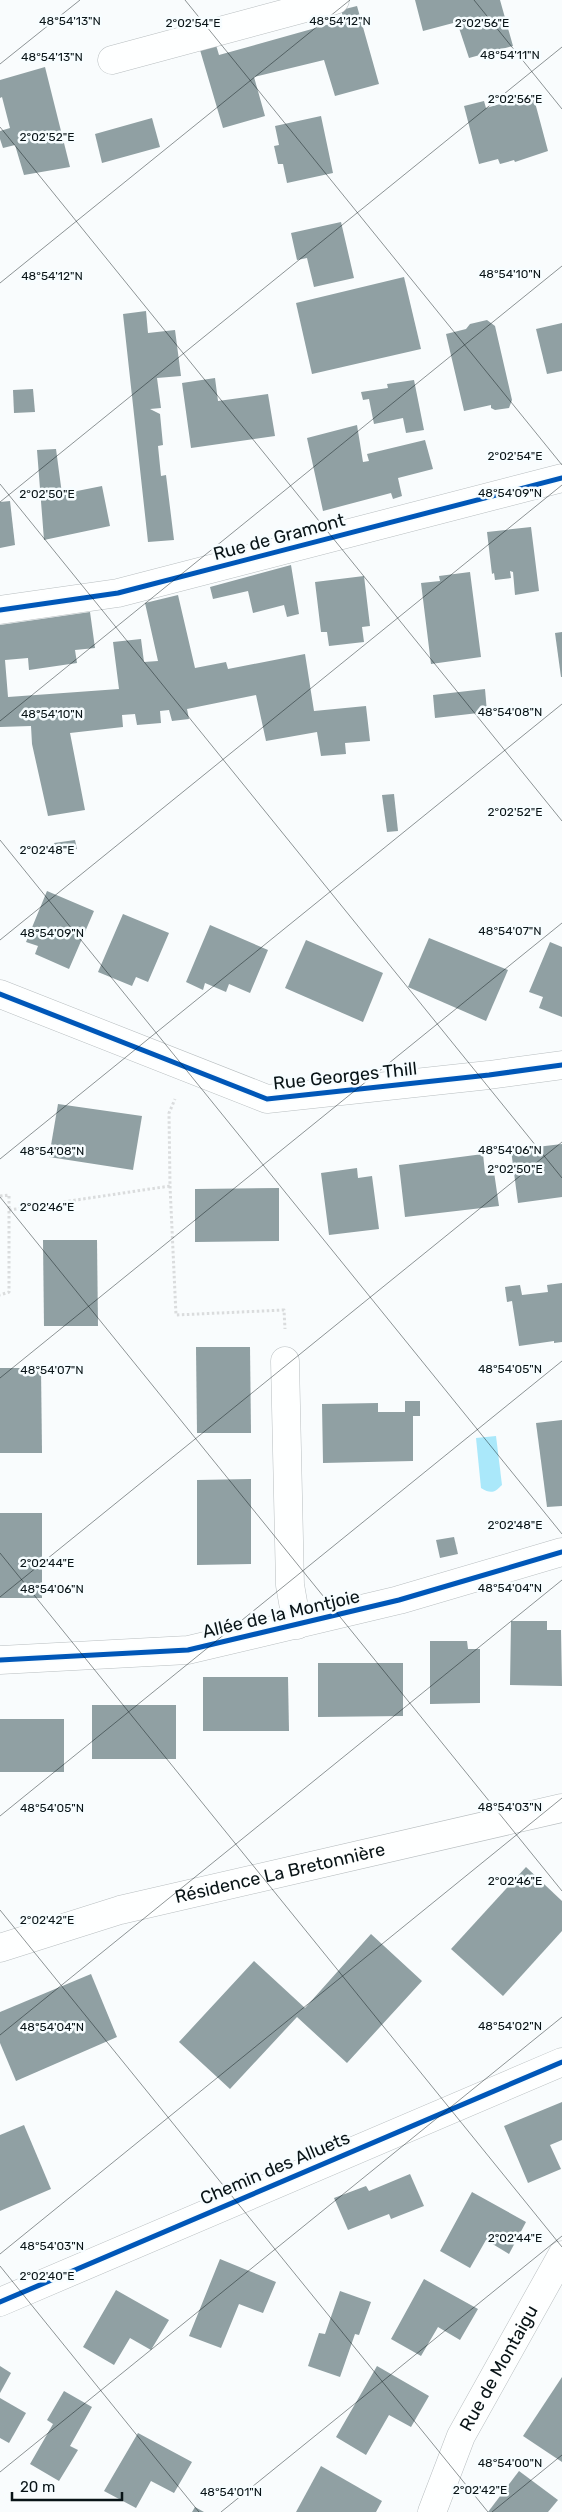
<svg xmlns="http://www.w3.org/2000/svg" width="562" height="2512" font-family="Rubik,sans-serif">
<style>
.water{fill:#aae8fa}
.building{fill:#90a0a3}
.lines{fill:none;stroke-linecap:round;stroke-linejoin:round}
.minor-casing{stroke:#b8bec0;stroke-width:29}
.path{stroke:#dadcdd;stroke-width:3;stroke-dasharray:2.5 2.5;stroke-linecap:butt}
.minor{stroke:#feffff;stroke-width:28}
.cycleway-casing{stroke:#f7fdff;stroke-width:8}
.cycleway{stroke:#0057b8;stroke-width:5}
.ticks{fill:none;stroke:#091417;stroke-width:1;stroke-opacity:0.45}
.labels{text-anchor:middle;stroke-width:5;stroke-linejoin:round;paint-order:stroke}
.street-label{font-size:18px;fill:#091417;stroke:#f7fdff}
.ticks-label{font-size:12px;text-anchor:middle;fill:#091417;stroke:#f7fdff;stroke-width:5;stroke-linejoin:round;paint-order:stroke}
</style>
<rect width="100%" height="100%" fill="#f9fcfd"/>
<path class="water" d="M496,1436L502,1485C494,1493 491,1494 481,1488L476,1438Z"/>
<g class="building">
<polygon points="415,0 500,0 513,46 469,58 457,22 423,31"/>
<polygon points="357,6 379,84 335,96 324,60 254,77 265,116 223,128 200,50 216,45 219,55 344,20 341,10"/>
<polygon points="45,67 70,167 24,175 15,145 3,148 0,139 0,131 10,128 2,97 0,98 0,80"/>
<polygon points="533,95 548,151 515,162 514,160 500,164 498,159 479,164 464,106 484,101 486,108"/>
<polygon points="321,116 333,173 287,183 283,164 278,164 274,146 279,145 275,126"/>
<polygon points="152,118 160,147 102,163 95,134"/>
<polygon points="341,222 354,278 314,287 307,258 297,260 291,233"/>
<polygon points="404,277 421,349 312,374 296,303"/>
<polygon points="146,311 148,333 175,330 181,376 157,378 161,408 150,409 160,414 163,445 158,446 161,476 166,475 174,540 148,542 123,314"/>
<polygon points="487,320 495,326 512,400 509,408 495,410 491,408 491,405 464,411 446,334 466,329 470,324"/>
<polygon points="562,323 562,371 547,374 536,329"/>
<polygon points="215,378 218,401 268,394 275,436 191,448 182,383"/>
<polygon points="414,380 424,430 406,433 403,418 374,424 369,399 363,400 361,392 388,388 387,384"/>
<polygon points="33,389 35,412 14,413 13,390"/>
<polygon points="357,425 363,462 369,461 367,454 425,440 433,469 398,478 402,496 393,499 391,493 323,511 307,438"/>
<polygon points="56,449 62,494 102,486 110,526 44,540 37,450"/>
<polygon points="10,501 15,545 0,548 0,502"/>
<polygon points="531,527 539,591 515,595 513,572 510,571 511,578 495,580 494,573 492,574 487,532"/>
<polygon points="291,565 299,614 287,617 284,605 253,613 248,591 213,599 210,587"/>
<polygon points="470,572 481,657 431,664 421,583 440,581 439,576"/>
<polygon points="364,576 370,626 362,627 364,642 329,646 327,632 321,632 315,582"/>
<polygon points="178,595 195,668 226,662 228,669 305,654 314,711 366,706 370,741 345,743 346,754 321,756 317,732 266,741 256,695 187,709 189,719 172,721 169,710 160,711 161,723 137,725 135,714 122,715 123,727 70,733 85,810 48,816 32,744 31,726 0,727 0,625 90,612 95,648 75,650 77,663 29,670 28,658 5,660 8,697 119,689 113,642 141,639 144,662 158,661 145,603"/>
<polygon points="562,632 562,677 561,677 555,633"/>
<polygon points="485,689 487,712 435,718 433,695"/>
<polygon points="394,794 398,831 387,832 382,795"/>
<polygon points="75,840 77,849 56,853 54,843"/>
<polygon points="47,891 94,911 69,969 35,954 38,946 26,942"/>
<polygon points="123,914 169,933 148,982 136,977 132,986 98,972"/>
<polygon points="210,925 268,950 250,993 229,984 226,992 205,983 203,990 186,982"/>
<polygon points="429,938 508,970 486,1021 408,987"/>
<polygon points="306,940 383,973 363,1022 285,988"/>
<polygon points="550,942 562,947 562,1017 539,1008 543,997 529,992"/>
<polygon points="58,1104 142,1116 133,1170 49,1157"/>
<polygon points="562,1144 562,1197 518,1203 511,1150"/>
<polygon points="483,1154 485,1173 494,1172 499,1206 405,1217 399,1165"/>
<polygon points="357,1168 358,1178 372,1176 379,1229 329,1235 321,1173"/>
<polygon points="279,1188 279,1241 195,1242 195,1189"/>
<polygon points="43,1240 97,1240 98,1326 44,1326"/>
<polygon points="562,1283 562,1342 554,1343 554,1341 519,1346 512,1301 507,1302 505,1287 520,1285 522,1295 548,1292 547,1285"/>
<polygon points="196,1347 250,1347 251,1433 197,1433"/>
<polygon points="0,1368 41,1368 42,1453 0,1453"/>
<polygon points="405,1401 420,1401 420,1416 413,1416 413,1461 323,1463 322,1404 378,1403 378,1412 405,1412"/>
<polygon points="562,1420 562,1506 547,1507 536,1423"/>
<polygon points="251,1479 251,1564 197,1565 197,1480"/>
<rect x="0" y="1513" width="42" height="85"/>
<polygon points="454,1537 458,1554 440,1558 436,1540"/>
<polygon points="511,1621 547,1621 547,1630 561,1630 562,1686 510,1685"/>
<polygon points="430,1641 467,1641 468,1649 480,1649 480,1703 430,1704"/>
<polygon points="318,1663 403,1663 403,1716 318,1717"/>
<polygon points="203,1677 288,1677 289,1731 203,1731"/>
<rect x="92" y="1705" width="84" height="54"/>
<rect x="0" y="1719" width="64" height="53"/>
<polygon points="526,1867 562,1901 562,1931 503,1996 451,1949"/>
<polygon points="371,1934 422,1981 347,2063 297,2017 230,2089 179,2042 254,1961 305,2008"/>
<polygon points="91,1974 117,2037 16,2081 0,2043 0,2012"/>
<polygon points="562,2102 562,2140 550,2145 561,2169 528,2183 504,2126"/>
<polygon points="24,2125 51,2189 0,2211 0,2135"/>
<polygon points="410,2174 424,2206 391,2219 389,2214 348,2230 334,2198 366,2186 369,2191"/>
<polygon points="472,2192 526,2222 509,2254 486,2240 470,2268 440,2251"/>
<polygon points="220,2259 276,2282 263,2313 239,2304 221,2348 189,2336"/>
<polygon points="424,2279 478,2309 460,2340 438,2327 421,2356 391,2339"/>
<polygon points="116,2290 169,2320 151,2350 130,2338 114,2365 83,2347"/>
<polygon points="340,2291 371,2302 359,2335 355,2334 340,2377 308,2366 319,2333 325,2334"/>
<polygon points="0,2366 11,2373 0,2393"/>
<polygon points="377,2366 429,2396 411,2427 389,2415 366,2455 336,2437"/>
<polygon points="562,2377 562,2462 523,2436"/>
<polygon points="64,2391 92,2407 70,2446 78,2450 59,2481 30,2464 53,2424 47,2420"/>
<polygon points="0,2398 26,2413 9,2443 0,2438"/>
<polygon points="138,2433 192,2462 174,2493 151,2481 136,2508 104,2491"/>
<polygon points="321,2466 382,2501 376,2512 296,2512"/>
<polygon points="519,2471 558,2500 548,2512 488,2512"/>
<polygon points="195,2507 204,2512 192,2512"/>
</g>
<g class="lines">
<g class="minor-casing">
<g id="minor">
<polyline points="112,60 335,0"/>
<polyline points="0,610 118,593 562,478"/>
<polyline points="0,994 267,1099 489,1075 562,1065"/>
<polyline points="285,1361 290,1585 297,1625"/>
<polyline points="0,1660 188,1650 399,1600 562,1552"/>
<path id="s1" d="M0,1948L120,1910L562,1808"/>
<polyline points="0,2302 562,2062"/>
<path id="s2" d="M432,2512L461,2436L562,2255"/>
</g>
</g>
<g class="path">
<polyline points="170,1186 176,1315 284,1310 285,1329"/>
<polyline points="0,1196 9,1195 9,1292 0,1295"/>
<polyline points="9,1210 170,1186 169,1113 175,1099"/>
</g>
<use href="#minor" class="minor"/>
<g class="cycleway-casing">
<g id="cycleway">
<polyline points="0,610 118,593 562,478"/>
<polyline points="0,994 267,1099 489,1075 562,1065"/>
<polyline points="0,1660 188,1650 399,1600 562,1552"/>
<polyline points="0,2302 562,2062"/>
</g>
</g>
<use href="#cycleway" class="cycleway"/>
</g>
<path class="ticks" d="M185,0L562,465M474,0L562,109M0,64L80,0M0,127L562,821M0,283L350,0M0,484L562,1178M0,502L562,47M0,721L562,266M0,840L562,1534M0,940L562,485M0,1159L562,704M0,1197L562,1891M0,1378L562,923M0,1553L562,2247M0,1597L562,1142M0,1816L562,1361M0,1910L488,2512M0,2035L562,1580M0,2254L562,1798M0,2266L199,2512M0,2472L562,2017M221,2512L562,2236M492,2512L562,2455"/>
<g class="labels">
<g class="street-label">
<text transform="translate(279 537) rotate(-15)" y="6">Rue de Gramont</text>
<text transform="translate(345 1076) rotate(-6)" y="6">Rue Georges Thill</text>
<text transform="translate(281 1614) rotate(-13)" y="6">Allée de la Montjoie</text>
<text dy="6" stroke="none"><textPath href="#s1" startOffset="290">Résidence La Bretonnière</textPath></text>
<text transform="translate(275 2168) rotate(-23)" y="6">Chemin des Alluets</text>
<text dy="6" stroke="none"><textPath href="#s2" startOffset="159">Rue de Montaigu</textPath></text>
</g>
</g>
<g class="ticks-label">
<text x="70" y="25">48°54'13"N</text>
<text x="340" y="25">48°54'12"N</text>
<text x="193" y="27">2°02'54"E</text>
<text x="482" y="27">2°02'56"E</text>
<text x="510" y="59">48°54'11"N</text>
<text x="52" y="61">48°54'13"N</text>
<text x="515" y="103">2°02'56"E</text>
<text x="47" y="141">2°02'52"E</text>
<text x="510" y="278">48°54'10"N</text>
<text x="52" y="280">48°54'12"N</text>
<text x="515" y="460">2°02'54"E</text>
<text x="510" y="497">48°54'09"N</text>
<text x="47" y="498">2°02'50"E</text>
<text x="510" y="716">48°54'08"N</text>
<text x="52" y="718">48°54'10"N</text>
<text x="515" y="816">2°02'52"E</text>
<text x="47" y="854">2°02'48"E</text>
<text x="510" y="935">48°54'07"N</text>
<text x="52" y="937">48°54'09"N</text>
<text x="510" y="1154">48°54'06"N</text>
<text x="52" y="1155">48°54'08"N</text>
<text x="515" y="1173">2°02'50"E</text>
<text x="47" y="1211">2°02'46"E</text>
<text x="510" y="1373">48°54'05"N</text>
<text x="52" y="1374">48°54'07"N</text>
<text x="515" y="1529">2°02'48"E</text>
<text x="47" y="1567">2°02'44"E</text>
<text x="510" y="1592">48°54'04"N</text>
<text x="52" y="1593">48°54'06"N</text>
<text x="510" y="1811">48°54'03"N</text>
<text x="52" y="1812">48°54'05"N</text>
<text x="515" y="1885">2°02'46"E</text>
<text x="47" y="1924">2°02'42"E</text>
<text x="510" y="2030">48°54'02"N</text>
<text x="52" y="2031">48°54'04"N</text>
<text x="515" y="2242">2°02'44"E</text>
<text x="52" y="2250">48°54'03"N</text>
<text x="47" y="2280">2°02'40"E</text>
<text x="510" y="2467">48°54'00"N</text>
<text x="480" y="2494">2°02'42"E</text>
<text x="231" y="2496">48°54'01"N</text>
</g>
<path d="M12 2492v8h110v-8" fill="none" stroke="#091417" stroke-width="2.5"/>
<text x="20" y="2492" font-size="15" fill="#091417" stroke="#f7fdff" stroke-width="4" paint-order="stroke">20 m</text>
</svg>
